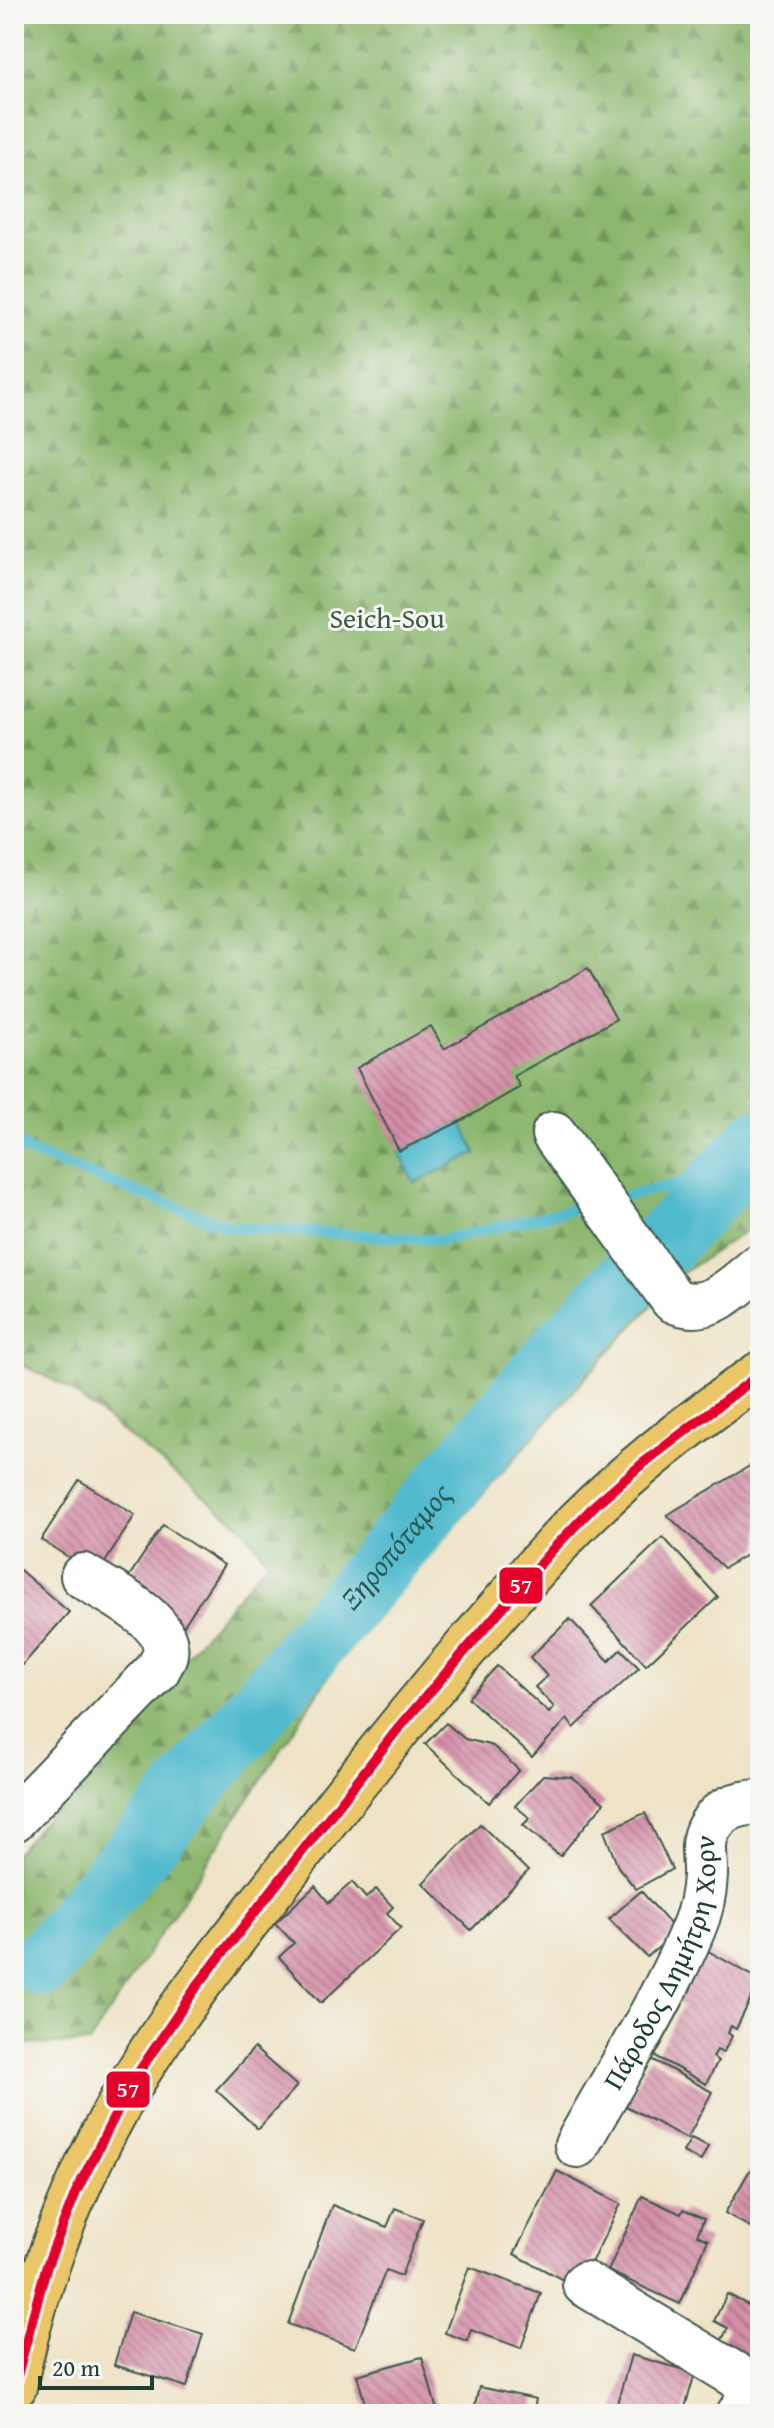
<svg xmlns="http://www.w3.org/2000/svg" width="774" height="2428" font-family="'Gentium Book Plus',serif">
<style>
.forest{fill:url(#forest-firs);stroke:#557a50;stroke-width:2}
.water{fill:#50b9cd;stroke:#387b80;stroke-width:2}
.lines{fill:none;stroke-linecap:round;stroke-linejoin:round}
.stream{stroke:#50b9cd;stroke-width:11}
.river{stroke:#50b9cd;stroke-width:66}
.building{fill:url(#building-back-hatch)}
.minor-casing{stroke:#3e564a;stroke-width:48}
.major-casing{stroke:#3e564a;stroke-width:48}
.minor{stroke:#fff;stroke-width:44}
.major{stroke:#ebc669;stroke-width:44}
.bus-1-casing{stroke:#f6f6f2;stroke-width:16}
.bus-1{stroke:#e4002b;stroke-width:10}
.labels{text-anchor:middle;stroke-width:6;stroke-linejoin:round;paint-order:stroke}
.park-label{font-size:28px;fill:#3c5b43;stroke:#f6f6f2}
.street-label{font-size:28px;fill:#1f3d34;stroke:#f6f6f2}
.water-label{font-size:30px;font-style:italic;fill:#2b5c5a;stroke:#f6f6f2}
.line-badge{stroke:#f6f6f2;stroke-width:3}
.badge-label{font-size:22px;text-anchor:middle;font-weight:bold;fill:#fff}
</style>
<defs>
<pattern id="forest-firs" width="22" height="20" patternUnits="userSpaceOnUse" patternTransform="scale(2)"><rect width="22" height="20" fill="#8bb66d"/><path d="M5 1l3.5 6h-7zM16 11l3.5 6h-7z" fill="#71955a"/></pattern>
<pattern id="building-back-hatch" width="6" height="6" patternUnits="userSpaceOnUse" patternTransform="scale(2)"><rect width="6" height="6" fill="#d48ea7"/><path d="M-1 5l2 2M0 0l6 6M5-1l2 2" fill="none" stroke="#ab7589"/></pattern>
</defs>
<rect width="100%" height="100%" fill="#f6f6f2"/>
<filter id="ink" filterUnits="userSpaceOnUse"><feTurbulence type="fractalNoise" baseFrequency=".0125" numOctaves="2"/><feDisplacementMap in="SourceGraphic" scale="16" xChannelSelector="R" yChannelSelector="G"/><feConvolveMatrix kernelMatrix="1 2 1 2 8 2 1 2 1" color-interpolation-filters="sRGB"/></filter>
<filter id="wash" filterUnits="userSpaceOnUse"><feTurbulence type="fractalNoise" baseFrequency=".006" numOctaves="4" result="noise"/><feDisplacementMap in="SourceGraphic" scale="32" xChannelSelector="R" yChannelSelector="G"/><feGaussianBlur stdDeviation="1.8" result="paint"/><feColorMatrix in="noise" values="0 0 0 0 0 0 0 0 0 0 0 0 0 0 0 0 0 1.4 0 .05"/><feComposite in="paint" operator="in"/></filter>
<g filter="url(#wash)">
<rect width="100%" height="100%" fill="#eee3c6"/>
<polygon class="forest" points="14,14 760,14 760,1221 680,1275 577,1387 342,1656 89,2043 14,2045 14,1855 268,1561 242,1527 65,1386 14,1361"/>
<polygon class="water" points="461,1121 476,1153 414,1183 399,1151"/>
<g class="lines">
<g class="stream">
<polyline points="14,1139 29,1152 230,1227 442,1240 594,1204"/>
<polyline points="611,1200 732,1170"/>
</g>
<path class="river" id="s1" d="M43,1963L563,1349L760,1141"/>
</g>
<g id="blocks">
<g class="building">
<polygon points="588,968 616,1019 514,1076 520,1087 461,1121 399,1151 357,1068 431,1026 444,1049"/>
<polygon points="760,1460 760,1547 724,1568 667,1515"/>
<polygon points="79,1480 135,1515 97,1575 41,1540"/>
<polygon points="163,1525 224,1565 182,1628 122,1587"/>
<polygon points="663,1537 718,1597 646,1665 591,1606"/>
<polygon points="14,1565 69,1612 14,1675"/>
<polygon points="570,1619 609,1661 621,1649 639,1668 574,1728 567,1719 532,1757 468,1698 497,1666 549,1713 554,1707 535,1687 547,1676 530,1657"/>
<polygon points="446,1723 465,1739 493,1746 519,1770 489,1803 425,1744"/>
<polygon points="543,1775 571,1777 604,1803 560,1856 523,1825 530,1818 515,1806"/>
<polygon points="645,1813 672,1869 636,1889 618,1867 604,1831"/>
<polygon points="480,1824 528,1871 471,1930 423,1883"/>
<polygon points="352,1882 366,1898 376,1889 393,1907 387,1913 401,1928 321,2003 279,1957 294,1943 275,1923 315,1886 329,1903"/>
<polygon points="641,1891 677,1932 647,1957 609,1919"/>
<polygon points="699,1946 760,1980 736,2029 731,2026 728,2033 732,2036 723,2053 717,2050 713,2057 718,2061 706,2084 655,2056 682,2006 670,2000"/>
<polygon points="254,2048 297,2086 258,2129 216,2090"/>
<polygon points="650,2058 712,2092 687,2139 624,2105"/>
<polygon points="691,2138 708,2146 701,2161 683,2152"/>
<polygon points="750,2170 760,2176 760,2233 725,2213"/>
<polygon points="557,2171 621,2204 578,2288 514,2254"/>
<polygon points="642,2196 681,2214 683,2210 704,2219 697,2235 708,2240 680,2304 608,2271"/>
<polygon points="332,2205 387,2227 395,2208 423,2219 401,2276 386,2270 355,2348 288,2324"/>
<polygon points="469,2267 541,2293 521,2348 471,2330 467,2341 445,2333"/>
<polygon points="727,2294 760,2311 760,2363 755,2373 715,2353 728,2328 714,2321"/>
<polygon points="130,2312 203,2334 187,2387 114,2365"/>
<polygon points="631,2355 695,2373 683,2414 614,2414"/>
<polygon points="422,2357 438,2414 368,2414 357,2375"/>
<polygon points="479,2387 536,2399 533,2414 473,2414"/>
</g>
</g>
</g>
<g filter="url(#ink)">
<use href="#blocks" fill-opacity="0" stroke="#3e564a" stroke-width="2"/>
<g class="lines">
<g class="minor-casing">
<g id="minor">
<path d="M554,1134L673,1300C708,1317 734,1286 760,1266"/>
<path d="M14,1819L157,1671C159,1666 164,1660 165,1654C171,1620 108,1592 83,1576"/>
<path id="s2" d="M577,2145C615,2076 663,2002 693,1929C700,1913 704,1894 705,1876C706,1859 700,1844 709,1828C720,1808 738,1803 760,1802"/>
<polyline points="585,2284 757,2388 739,2414"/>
</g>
</g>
<g class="major-casing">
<path id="major" d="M14,2387C36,2280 76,2176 132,2082C185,1994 253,1916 315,1834C369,1764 424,1696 482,1629C512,1594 543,1558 576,1524C632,1468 695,1419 760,1374"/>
</g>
<use href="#minor" class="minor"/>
<use href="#major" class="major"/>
<g class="bus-1-casing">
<polyline id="bus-1" points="14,2387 46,2268 76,2192 132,2082 197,1986 397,1730 552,1550 597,1503 642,1464 760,1374"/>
</g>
<use href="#bus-1" class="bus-1"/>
</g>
</g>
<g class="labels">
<g class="park-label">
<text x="387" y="628">Seich-Sou</text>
</g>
<g class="street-label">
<text dy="10" stroke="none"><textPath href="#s2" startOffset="204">Πάροδος Δημήτρη Χορν</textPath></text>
</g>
<g class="water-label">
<text dy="10" stroke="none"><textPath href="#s1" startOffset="546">Ξηροπόταμος</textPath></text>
</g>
</g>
<g class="line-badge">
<rect x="498" y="1566" width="46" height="39" rx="8" fill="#e4002b"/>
<rect x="105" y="2070" width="46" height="39" rx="8" fill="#e4002b"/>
</g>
<g class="badge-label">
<text x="521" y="1593">57</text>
<text x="128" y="2097">57</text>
</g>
<rect width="774" height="2428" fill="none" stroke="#f6f6f2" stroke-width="48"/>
<path d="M40 2376v12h112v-12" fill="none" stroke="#1f3d34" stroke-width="4"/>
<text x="52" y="2376" font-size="24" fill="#1f3d34" stroke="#f6f6f2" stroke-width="6" paint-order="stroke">20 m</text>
</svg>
